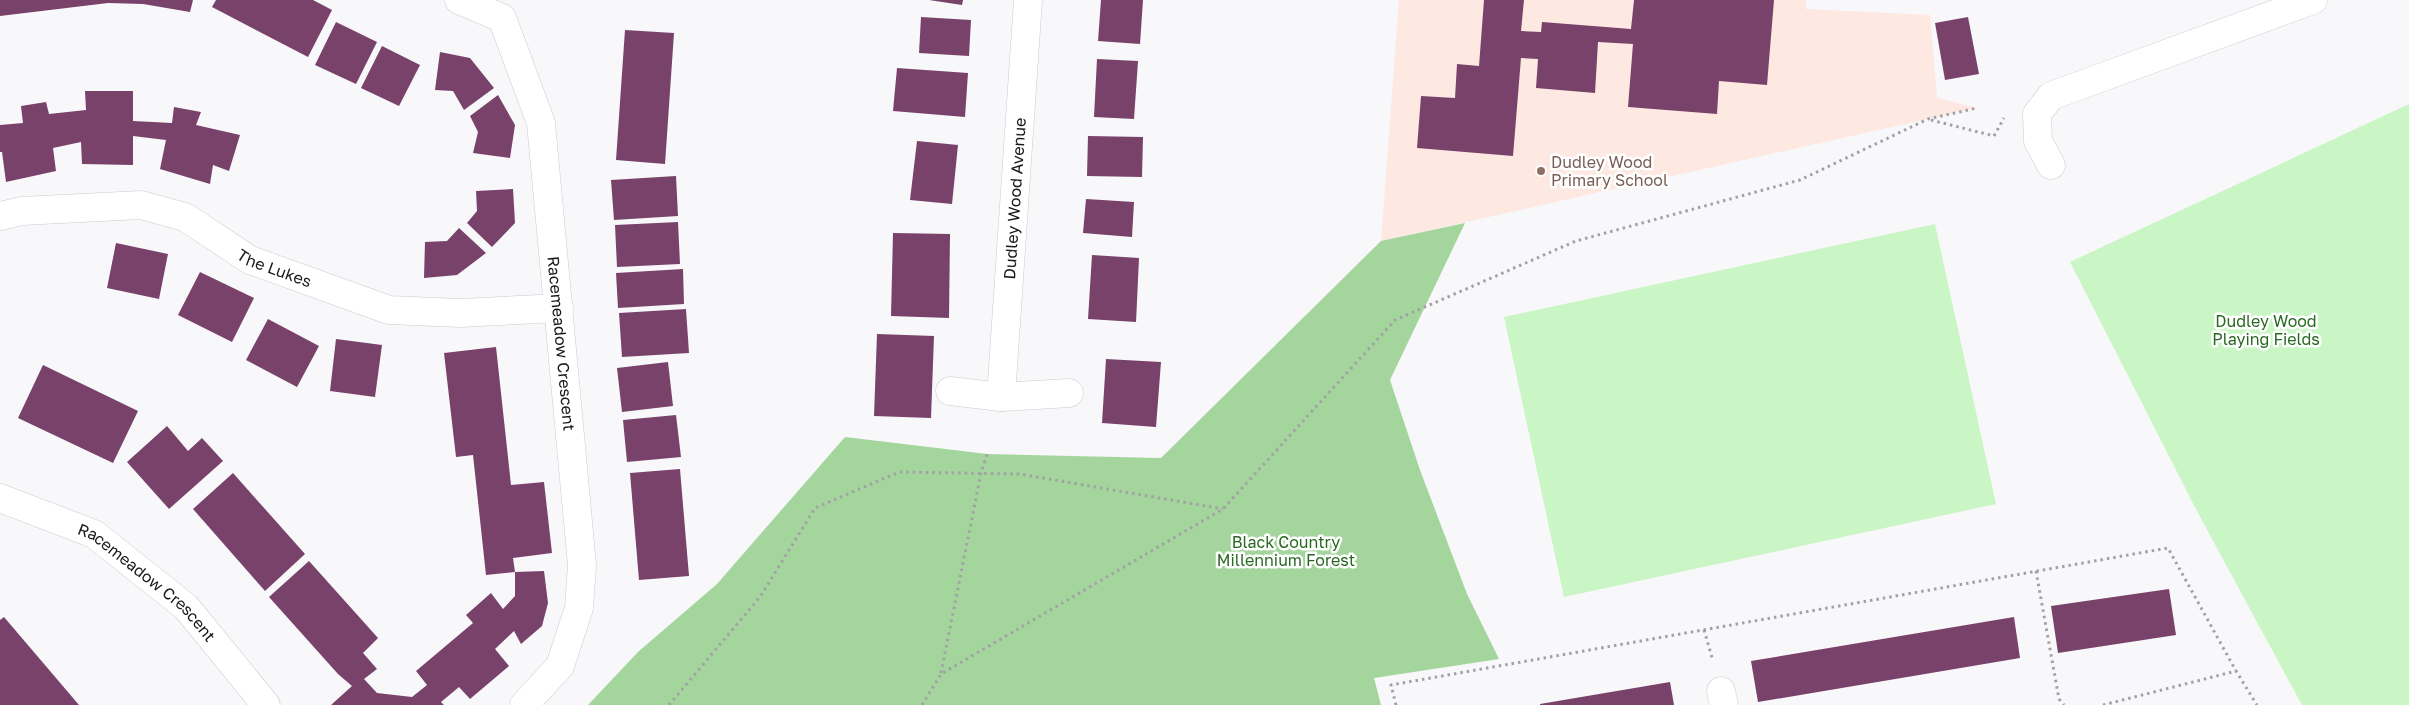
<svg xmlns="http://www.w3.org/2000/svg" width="2409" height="705" font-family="'Golos Text',sans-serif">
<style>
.education{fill:#fde9e2}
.green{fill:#caf5c4}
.forest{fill:#a3d59d}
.building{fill:#79426a}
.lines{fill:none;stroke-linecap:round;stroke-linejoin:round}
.minor-casing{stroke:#cccbce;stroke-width:29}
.path{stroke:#a2a2a4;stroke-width:3;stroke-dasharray:2.5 4;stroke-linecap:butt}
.minor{stroke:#fff;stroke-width:28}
.education-dot{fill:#8d6e63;stroke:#fff;stroke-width:2}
.labels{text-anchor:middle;stroke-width:5;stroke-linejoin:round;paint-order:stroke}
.education-label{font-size:16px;fill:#785e54;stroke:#fff;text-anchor:start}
.street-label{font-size:16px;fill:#181819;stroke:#fff}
.park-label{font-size:16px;fill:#286821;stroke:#fff}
</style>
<rect width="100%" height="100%" fill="#f8f7fa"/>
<polygon class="education" points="1399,0 1806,0 1806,9 1930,15 1937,98 1977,108 1381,241"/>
<g class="green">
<polygon points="2409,104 2409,705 2302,705 2198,513 2070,262"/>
<polygon points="1935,224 1996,504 1564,597 1504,317"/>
</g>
<polygon class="forest" points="1465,223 1390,380 1420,470 1467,594 1499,659 1374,678 1381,705 588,705 638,652 717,584 845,437 987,454 1161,458 1381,241"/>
<g class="building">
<polygon points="0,0 193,0 190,12 143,4 108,3 0,16"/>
<polygon points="216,0 313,0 332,10 308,57 212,7"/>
<polygon points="929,0 963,0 962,5"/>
<polygon points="1101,0 1143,0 1140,44 1098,41"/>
<polygon points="1484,0 1524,0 1521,31 1541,32 1542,22 1631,29 1634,0 1774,0 1767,85 1719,81 1717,114 1628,107 1633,44 1598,42 1595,93 1536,88 1538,59 1521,58 1513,156 1417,148 1421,96 1455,98 1457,64 1479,66"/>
<polygon points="921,17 971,20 969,56 919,53"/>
<polygon points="1968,17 1979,74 1945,80 1935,23"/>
<polygon points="336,22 377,42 356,84 315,65"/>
<polygon points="625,30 674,33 665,164 616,160"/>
<polygon points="382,46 420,65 399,106 361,88"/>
<polygon points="440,52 470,58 494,88 464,110 453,91 435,90"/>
<polygon points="1097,59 1138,61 1134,119 1094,117"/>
<polygon points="897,68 968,73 965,117 893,111"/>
<polygon points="85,91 133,91 133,121 172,123 174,107 201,112 196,125 240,135 229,171 213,165 210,184 160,169 166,140 133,136 133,165 82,164 81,142 53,148 56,171 6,182 2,152 0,152 0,125 23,123 21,106 46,102 49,114 86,110"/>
<polygon points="498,95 515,125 510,158 473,153 478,132 470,116"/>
<polygon points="1088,136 1143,137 1142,177 1087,176"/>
<polygon points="917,141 958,145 952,204 910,200"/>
<polygon points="676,176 678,216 614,220 611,180"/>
<polygon points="513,189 515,223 492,247 467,223 477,211 476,191"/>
<polygon points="1086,199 1134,202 1132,237 1083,233"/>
<polygon points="678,222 680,264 617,267 615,225"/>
<polygon points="459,228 486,253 457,275 424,278 425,242 447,241"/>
<polygon points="893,233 950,234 949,318 891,316"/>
<polygon points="116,243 168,254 159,299 107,288"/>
<polygon points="1092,255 1139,258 1136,322 1088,319"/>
<polygon points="683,269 684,304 618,308 616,273"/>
<polygon points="200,272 254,298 232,342 178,315"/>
<polygon points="686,309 689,353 622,357 619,313"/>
<polygon points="268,319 319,346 297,387 246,360"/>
<polygon points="877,334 934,336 931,418 874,416"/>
<polygon points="336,339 382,345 375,397 330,391"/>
<polygon points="496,347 511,485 544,482 552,553 513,558 515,572 486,575 473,455 456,457 444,353"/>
<polygon points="1106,359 1161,362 1156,427 1102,423"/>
<polygon points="668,362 673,406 622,412 617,368"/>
<polygon points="43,365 138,411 113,463 18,418"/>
<polygon points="676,415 681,457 627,462 623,420"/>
<polygon points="167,426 188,451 202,438 223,461 169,509 127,462"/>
<polygon points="680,469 689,576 639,580 630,473"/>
<polygon points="233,473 305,554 265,591 193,509"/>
<polygon points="309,561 378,638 363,653 377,669 364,679 377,693 412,697 427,685 416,671 473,623 466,615 491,593 503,609 515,596 515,572 544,571 548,603 542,626 521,644 514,631 495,649 509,666 470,699 459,687 441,702 444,705 331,705 352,686 338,674 269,597"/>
<polygon points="2169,589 2176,635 2058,653 2051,606"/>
<polygon points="4,617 79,705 0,705 0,620"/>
<polygon points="2014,617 2020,658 1758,702 1751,661"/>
<polygon points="1670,682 1674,705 1540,705 1540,704"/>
</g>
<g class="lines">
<g class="minor-casing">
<g id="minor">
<path id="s1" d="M459,0L502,18L541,123L582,565L579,608L560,666L524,705"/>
<polyline points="2051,165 2038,141 2037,114 2051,96 2313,0"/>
<path id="s2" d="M0,216L22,211L141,205L185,217L250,260L389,310L460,313L559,308"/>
<polyline points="950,391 1001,397 1069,393"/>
<path id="s3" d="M1001,397L1028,0"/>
<path id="s4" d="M0,498L94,534L186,607L266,705"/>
<polyline points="1721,691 1724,705"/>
</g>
</g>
<g class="path">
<polyline points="1931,120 1994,136 2004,118"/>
<polyline points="2036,571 2059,699 2064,705"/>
<polyline points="1704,630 1713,661"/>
<polyline points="941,673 981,473 987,454"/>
<polyline points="669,705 760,597 815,508 899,472 1020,474 1223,509"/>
<polyline points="922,705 941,674 1223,509 1395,320 1576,241 1800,180 1928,119 1977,108"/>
<polyline points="1396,705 1391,685 2168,548 2236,671"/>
<polyline points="2103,705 2236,671 2257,705"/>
</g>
<use href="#minor" class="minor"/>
</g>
<circle class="education-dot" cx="1541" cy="171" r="5"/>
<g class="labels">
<g class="education-label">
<text x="1551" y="168">Dudley Wood<tspan x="1551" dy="18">Primary School</tspan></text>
</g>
<g class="street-label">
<text dy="6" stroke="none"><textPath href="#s3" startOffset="199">Dudley Wood Avenue</textPath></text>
<text dy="6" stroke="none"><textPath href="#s2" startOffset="291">The Lukes</textPath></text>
<text dy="6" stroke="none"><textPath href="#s1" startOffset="380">Racemeadow Crescent</textPath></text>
<text dy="6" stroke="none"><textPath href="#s4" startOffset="172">Racemeadow Crescent</textPath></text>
</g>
<g class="park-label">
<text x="2266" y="327">Dudley Wood<tspan x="2266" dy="18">Playing Fields</tspan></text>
<text x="1286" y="548">Black Country<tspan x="1286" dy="18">Millennium Forest</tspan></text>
</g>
</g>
</svg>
